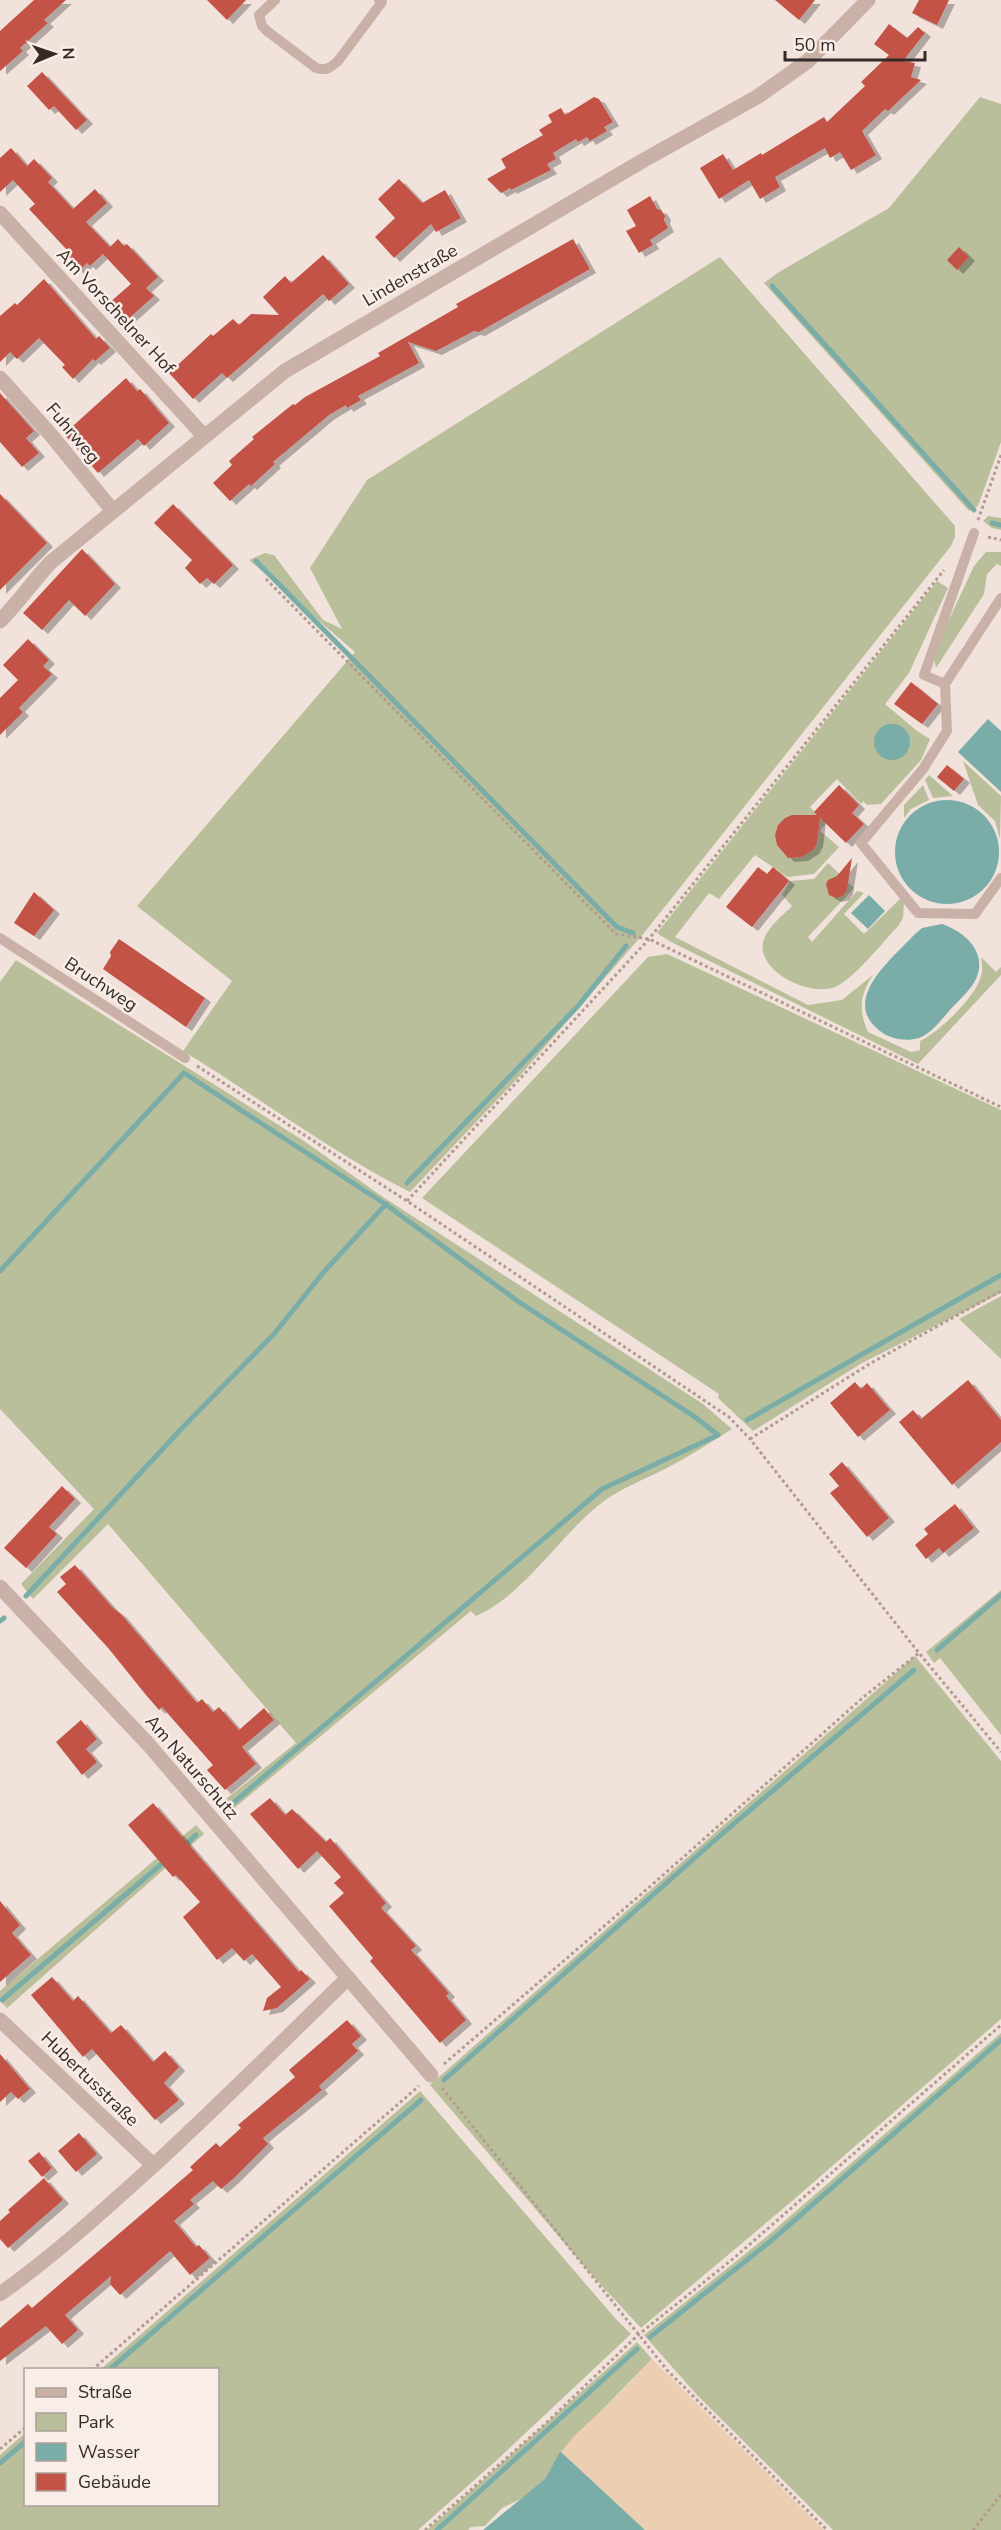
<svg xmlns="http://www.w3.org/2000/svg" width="1001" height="2530" font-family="'Nunito Sans',sans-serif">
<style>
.green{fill:#b9bf9b}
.sand{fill:#eccfb2}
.water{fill:#7aada8}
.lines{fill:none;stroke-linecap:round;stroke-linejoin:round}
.stream{stroke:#7aada8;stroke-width:5}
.building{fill:#c35347;filter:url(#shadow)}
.path{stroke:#b49b91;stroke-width:3;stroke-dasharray:3 3;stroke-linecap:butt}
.lane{stroke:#c9b1a7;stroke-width:10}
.street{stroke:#c9b1a7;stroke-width:15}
.labels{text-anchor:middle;stroke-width:5;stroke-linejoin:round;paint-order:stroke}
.street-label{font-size:18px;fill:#352a27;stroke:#f9eee7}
</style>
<defs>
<filter id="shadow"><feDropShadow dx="6" dy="4" stdDeviation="0" flood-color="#0004"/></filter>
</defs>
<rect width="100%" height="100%" fill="#f1e3db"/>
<g class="green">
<polygon points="980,97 1001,104 1001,442 978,506 969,511 764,283 779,272 889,208"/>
<path d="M720,257L955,526V537L951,546L644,933L516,1080L410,1192C330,1152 259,1097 183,1051L232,981L137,906L355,652L249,560L265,553L274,555L323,620L342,629L310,568L367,480Z"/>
<polygon points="988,516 1001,518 1001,530 992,528 983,521"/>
<polygon points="986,552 1001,552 1001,566 997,564 987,574 984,594 936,668 933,654 974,566"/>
<path d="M937,581L948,588L909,673L885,704L917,731L930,739L921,760L881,804L867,805L863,801L861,804L837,779L810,807L826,823L820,831L839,847L814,874L788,877L755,855L719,899L709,893L675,937L808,1005L842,1000L873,975C860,995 858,1009 868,1032L911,1052L920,1050V1041C939,1032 976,997 981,976C983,970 982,964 981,957L996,972L1001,967V975L918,1064L671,942L657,933Z"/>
<polygon points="963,761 1001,796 1000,839 995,821 978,805"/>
<polygon points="929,775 953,796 933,798 925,780"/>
<polygon points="923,785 929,800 911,809 904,818 904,805"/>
<path d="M828,863L854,888L808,937L812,942L857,891L864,893L844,914L864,934L900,899L904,903L903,918L898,926C883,942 854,979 835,987C810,997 757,972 763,942C767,927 782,916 792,906L782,895L790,881L814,879Z"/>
<polygon points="667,954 1001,1110 1001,1293 862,1363 753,1431 718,1398 719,1394 422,1198 648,957"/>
<path d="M16,960L304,1141L383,1197L703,1404L732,1429C710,1443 688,1457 665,1469C645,1479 622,1488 604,1501C560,1534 526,1594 476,1616L471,1611L226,1815L217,1806L296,1743L108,1524L33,1599L21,1584L94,1509L0,1409V982Z"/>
<polygon points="1001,1296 1001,1359 959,1319"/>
<polygon points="1001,1590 1001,1735 940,1658 934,1663 926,1652"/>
<polygon points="915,1656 1001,1761 1001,2019 791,2202 641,2328 590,2273 430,2085"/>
<polygon points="196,1825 204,1834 7,2008 0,2001 0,1991"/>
<polygon points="1001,2033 1001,2530 833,2530 696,2394 644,2335 765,2238"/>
<polygon points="420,2091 614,2317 631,2334 498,2459 418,2530 0,2530 0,2455 25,2433 26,2504 218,2504 218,2370 101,2369"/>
<polygon points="637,2342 652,2359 561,2452 545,2479 529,2495 502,2508 485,2526 471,2527 468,2530 427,2530"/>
</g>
<polygon class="sand" points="652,2359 824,2530 645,2530 561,2452 573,2437 617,2396"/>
<g class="water">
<polygon points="988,719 1001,731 1001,792 958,752"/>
<circle cx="892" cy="742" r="18"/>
<circle cx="947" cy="852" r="52"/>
<polygon points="869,895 885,911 868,929 851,913"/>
<path d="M942,924C965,932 988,952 976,979C970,991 958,1001 949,1011C940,1021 932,1033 919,1038C906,1042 890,1039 880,1031C839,1000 893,958 914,935L922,928Z"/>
<polygon points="560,2452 561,2452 645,2530 483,2530 545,2479"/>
</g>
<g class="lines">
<g class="stream">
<polyline points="772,286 974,510"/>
<polyline points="992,523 1001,525"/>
<polyline points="256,561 617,927 633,933"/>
<polyline points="407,1183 578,1006 626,946"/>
<polyline points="0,1271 184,1073 385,1204 519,1302 695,1417 718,1435 602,1489 226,1809"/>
<polyline points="747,1420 1001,1275"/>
<polyline points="26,1596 184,1426 274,1334 322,1274 386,1204"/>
<polyline points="0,1621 4,1618"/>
<polyline points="937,1650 1001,1595"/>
<polyline points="184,1846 196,1835"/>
<polyline points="2,2000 165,1861"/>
<polyline points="444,2080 715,1840 914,1670"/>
<polyline points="650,2337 772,2240 1001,2040"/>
<polyline points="109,2370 421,2100"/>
<polyline points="0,2463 26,2441"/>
<polyline points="437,2530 637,2349"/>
</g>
</g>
<g class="building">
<polygon points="34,0 66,0 44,20 48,23 20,48 23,51 0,71 0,31"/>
<polygon points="207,0 246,0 227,20"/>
<polygon points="775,0 815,0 799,20"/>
<polygon points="919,0 949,0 937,25 912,13"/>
<polygon points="889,24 907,38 918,27 925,33 903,61 915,63 911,77 921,80 888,111 885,109 862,131 876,155 851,170 840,152 830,158 825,148 775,177 780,187 760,199 749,180 719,199 700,168 723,154 733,170 761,153 762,155 824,117 827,122 865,86 861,82 889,55 874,44"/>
<polygon points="42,72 87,120 76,130 54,106 49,110 27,86"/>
<polygon points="594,97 599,99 613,122 604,127 607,131 590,141 587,137 578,142 576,139 553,153 556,159 547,164 551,170 511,190 510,188 501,193 487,179 506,168 501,159 543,135 539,130 552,122 548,115 561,108 565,115"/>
<polygon points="11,148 27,166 34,159 52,178 48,182 73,209 95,189 107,203 86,222 110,247 118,239 124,246 127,244 158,277 146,288 154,296 126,321 109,303 131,284 103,254 90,266 87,263 79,271 63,254 67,250 29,209 35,204 13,180 0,192 0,158"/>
<polygon points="399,179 422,203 445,190 461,218 436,232 431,224 394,258 375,237 395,218 378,199"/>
<polygon points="650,196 657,209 661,210 665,216 664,220 668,228 650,240 653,245 639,253 626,231 636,226 627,210"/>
<polygon points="573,239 590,269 479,332 474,331 436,351 408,342 419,363 358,396 361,400 347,408 346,405 329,415 273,462 275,464 251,486 249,484 230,501 213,483 232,465 229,461 254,439 252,437 293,404 295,405 305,397 380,356 378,353 458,307 456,304"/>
<polygon points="959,247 969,257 957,270 947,260"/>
<polygon points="323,255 349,284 329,301 323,294 227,378 222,373 193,399 169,373 211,334 213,336 233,319 239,325 251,314 279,315 263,297 285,276 291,283"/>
<polygon points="44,279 96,339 99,336 110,348 95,361 93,359 73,379 62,367 65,365 39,338 17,359 10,352 0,362 0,316 15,303 17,305"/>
<polygon points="126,378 137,391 140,389 169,423 144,446 138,439 98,473 64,434"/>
<polygon points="0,393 34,431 26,438 39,453 22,467 0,442"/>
<polygon points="0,494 47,543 0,590"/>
<polygon points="173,504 233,565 214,584 207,578 200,584 185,568 192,560 154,523"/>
<polygon points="82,549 115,584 85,616 69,600 42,630 23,613"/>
<polygon points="28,639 49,660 43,666 52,674 19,708 23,712 0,735 0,698 18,680 3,665"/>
<polygon points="911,682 938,704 922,724 894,704"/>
<polygon points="947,765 964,779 954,791 937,777"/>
<polygon points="839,785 859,805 852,813 864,824 846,843 820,818 817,843 813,850 802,857 788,858 777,845 775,835 778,825 785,818 792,815 817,815 814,812"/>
<polygon points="852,858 847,890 843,896 836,898 829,895 826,884 828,880 837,876"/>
<polygon points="758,867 767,874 773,867 789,881 752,927 726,907"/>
<polygon points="34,892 54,910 34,936 14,923"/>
<polygon points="119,939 205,998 186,1027 103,969 111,956 110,952"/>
<polygon points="968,1380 1001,1420 1001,1442 952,1485 899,1422 913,1410 921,1419"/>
<polygon points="855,1382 861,1389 867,1383 890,1410 858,1437 830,1403"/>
<polygon points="842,1462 889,1518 867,1537 830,1493 839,1486 829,1474"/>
<polygon points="62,1486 75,1499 49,1527 57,1534 26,1568 4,1548"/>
<polygon points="955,1504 974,1528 943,1553 939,1548 926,1559 915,1545 928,1534 924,1529"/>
<polygon points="75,1565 113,1608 121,1614 197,1703 202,1699 213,1712 219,1707 239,1730 264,1708 274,1720 242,1747 256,1764 225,1790 207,1770 213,1765 162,1707 159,1710 146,1695 109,1649 57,1592 66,1584 60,1577"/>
<polygon points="81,1720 97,1739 86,1749 97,1762 82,1775 56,1742"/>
<polygon points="270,1798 285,1815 292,1809 326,1842 330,1838 386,1903 381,1908 416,1946 411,1950 449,1993 446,1996 466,2020 440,2043 370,1961 373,1958 329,1906 344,1893 334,1883 341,1877 317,1851 298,1869 250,1814"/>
<polygon points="153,1803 299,1972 301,1970 310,1979 277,2008 263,2011 267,1998 281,1987 252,1954 244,1961 232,1948 217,1960 183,1917 200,1902 176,1875 173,1877 128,1825"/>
<polygon points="0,1901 20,1925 12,1933 31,1955 0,1982"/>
<polygon points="52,1977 73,2001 78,1996 111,2033 121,2025 153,2062 165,2051 179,2067 164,2083 179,2100 155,2120 92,2049 83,2057 31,1995"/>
<polygon points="347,2020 361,2036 352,2044 358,2051 319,2086 322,2090 263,2138 268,2144 233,2179 221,2189 213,2181 190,2200 194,2204 174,2221 196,2247 199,2245 210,2258 190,2275 170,2251 120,2295 110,2284 111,2276 65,2315 78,2330 62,2344 46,2326 0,2361 0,2328 28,2304 32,2308 156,2202 193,2170 190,2167 216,2143 220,2147 241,2128 238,2125 295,2077 289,2070"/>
<polygon points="0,2054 30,2089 18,2099 11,2092 0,2102"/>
<polygon points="79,2133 97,2154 76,2172 58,2151"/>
<polygon points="39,2152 52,2168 42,2177 28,2161"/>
<polygon points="44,2178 63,2200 8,2248 0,2239 0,2221 10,2212 8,2210"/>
</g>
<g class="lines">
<g class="path">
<polyline points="978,520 1001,455"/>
<polyline points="988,537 1001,540"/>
<polyline points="266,579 616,934 649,939 1001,1107"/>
<polyline points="197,1066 407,1201 729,1417 750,1439 919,1653 1001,1752"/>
<polyline points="407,1201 649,939 944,570"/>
<polyline points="750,1439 871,1363 1001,1291"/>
<polyline points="444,2064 653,1884 866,1695 919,1653"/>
<polyline points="442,2088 667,2370 827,2530"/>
<polyline points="92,2370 419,2086"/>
<polyline points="0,2449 26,2427"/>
<polyline points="425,2530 544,2425 638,2335 734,2258 1001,2025"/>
<polyline points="973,2530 1001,2495"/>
</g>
<g class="lane">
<path d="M275,0L259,15L262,26L267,31L316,68C326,71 330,68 338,61L382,2L379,0"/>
<polyline points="1001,598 945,684 947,731 923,769 861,843 918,913 975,914 1001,878"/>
<polyline points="945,684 924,675 974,533"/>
<polyline points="0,938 185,1058"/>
</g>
<g class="street">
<polyline points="0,213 204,436"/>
<polyline points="0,378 51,435 113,511"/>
<path d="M0,621C18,603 33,581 51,562L285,371L644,160L757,97L808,61L868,0"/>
<path d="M0,1587L149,1745L348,1978C283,2041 220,2104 154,2165C104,2210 55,2255 0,2294"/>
<polyline points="348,1978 431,2075"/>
<polyline points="0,2020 153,2165"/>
</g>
</g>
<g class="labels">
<g class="street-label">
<text transform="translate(410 275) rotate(-30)" y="6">Lindenstraße</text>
<text transform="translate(116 311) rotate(47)" y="6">Am Vorschelner Hof</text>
<text transform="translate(73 433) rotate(50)" y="6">Fuhrweg</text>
<text transform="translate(101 984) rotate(33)" y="6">Bruchweg</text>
<text transform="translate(192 1767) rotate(49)" y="6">Am Naturschutz</text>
<text transform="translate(90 2079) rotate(44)" y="6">Hubertusstraße</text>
</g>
</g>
<rect x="24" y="2368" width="195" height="138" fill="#f9eee7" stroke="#aba09a" stroke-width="1.5"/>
<rect x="36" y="2388" width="30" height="9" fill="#c9b1a7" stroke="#aba09a" stroke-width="1.5"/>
<text x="78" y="2398" font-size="18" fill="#352a27">Straße</text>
<rect x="36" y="2413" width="30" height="18" fill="#b9bf9b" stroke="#aba09a" stroke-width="1.5"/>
<text x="78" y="2428" font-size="18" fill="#352a27">Park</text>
<rect x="36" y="2443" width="30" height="18" fill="#7aada8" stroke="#aba09a" stroke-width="1.5"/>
<text x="78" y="2458" font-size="18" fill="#352a27">Wasser</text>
<rect x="36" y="2473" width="30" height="18" fill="#c35347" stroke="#aba09a" stroke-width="1.5"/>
<text x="78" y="2488" font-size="18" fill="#352a27">Gebäude</text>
<g transform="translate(54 54) rotate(88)" stroke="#f9eee7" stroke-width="4.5" paint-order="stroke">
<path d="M0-4.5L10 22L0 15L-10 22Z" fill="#352a27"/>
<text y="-9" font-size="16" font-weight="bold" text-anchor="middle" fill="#352a27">N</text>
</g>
<path d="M785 51v9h140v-9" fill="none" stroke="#352a27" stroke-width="3"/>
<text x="794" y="51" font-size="18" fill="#352a27" stroke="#f9eee7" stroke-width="4.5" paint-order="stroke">50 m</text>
</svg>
